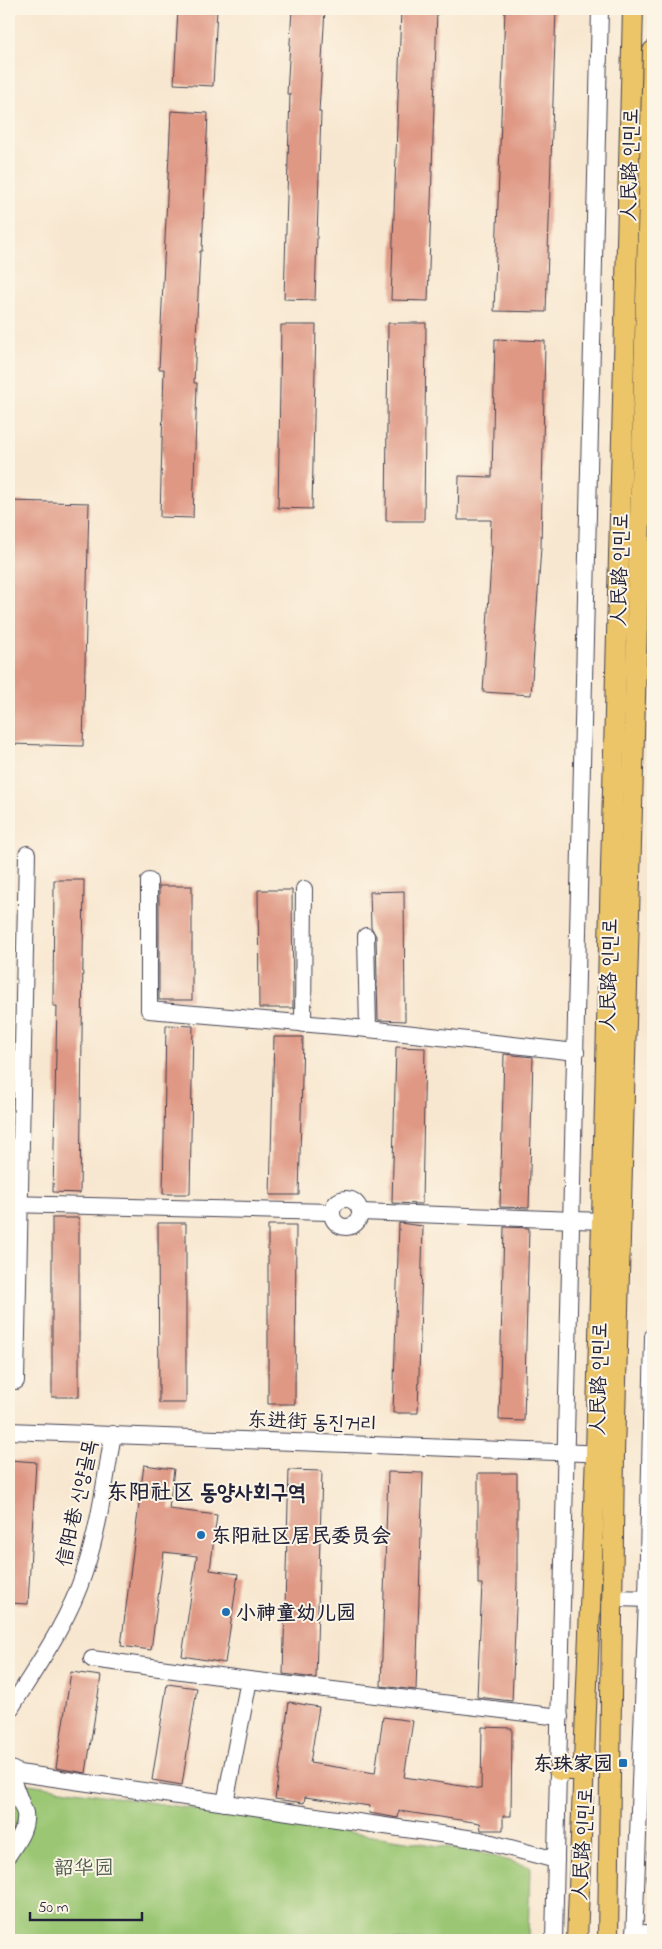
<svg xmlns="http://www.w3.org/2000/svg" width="662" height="1949" font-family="'Indie Flower','LXGW WenKai TC','Poor Story',sans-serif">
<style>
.green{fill:#9bc775;stroke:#5e7458}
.building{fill:#df9884}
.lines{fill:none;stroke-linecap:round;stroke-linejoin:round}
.minor-casing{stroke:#424051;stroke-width:18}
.major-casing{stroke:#424051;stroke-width:22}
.minor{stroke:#fff;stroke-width:16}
.major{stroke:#ecc569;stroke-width:20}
.poi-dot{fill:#1f6fb2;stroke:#fcf5e5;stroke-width:2}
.labels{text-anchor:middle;stroke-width:4;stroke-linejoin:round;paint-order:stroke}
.street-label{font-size:20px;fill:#22223b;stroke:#fcf5e5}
.poi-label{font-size:20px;font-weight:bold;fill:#22223b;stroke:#fcf5e5;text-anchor:start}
.park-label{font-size:20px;fill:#4c5c4f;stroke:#fcf5e5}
.quarter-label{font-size:22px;font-weight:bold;fill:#22223b;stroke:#fcf5e5}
</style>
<rect width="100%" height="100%" fill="#fcf5e5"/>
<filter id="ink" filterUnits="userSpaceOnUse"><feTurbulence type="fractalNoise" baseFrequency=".02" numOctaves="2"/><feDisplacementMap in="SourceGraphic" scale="10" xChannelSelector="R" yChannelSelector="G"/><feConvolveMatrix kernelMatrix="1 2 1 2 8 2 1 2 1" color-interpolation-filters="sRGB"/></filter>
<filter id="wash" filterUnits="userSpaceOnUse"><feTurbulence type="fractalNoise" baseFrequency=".0096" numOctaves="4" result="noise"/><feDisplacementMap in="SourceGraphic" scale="20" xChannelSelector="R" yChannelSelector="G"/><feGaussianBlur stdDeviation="1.12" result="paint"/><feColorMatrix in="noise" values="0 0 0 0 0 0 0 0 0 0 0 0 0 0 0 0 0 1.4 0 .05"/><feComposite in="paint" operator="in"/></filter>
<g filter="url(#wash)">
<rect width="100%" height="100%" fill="#f8e7d0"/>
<polygon class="green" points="9,1781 479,1852 530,1867 528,1940 9,1940"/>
<g id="blocks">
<g class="building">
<polygon points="178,9 217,9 213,86 174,84"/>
<polygon points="292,9 325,9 319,112 321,112 315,300 284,299 290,94 287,94"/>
<polygon points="401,9 437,9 428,301 391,300"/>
<polygon points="505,9 556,9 546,312 494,311"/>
<polygon points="171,111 208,113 202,251 200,251 194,383 197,383 193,518 160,517 164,369 159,369"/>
<polygon points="388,323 426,323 424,521 386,521"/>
<polygon points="281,325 316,325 312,509 278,508"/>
<polygon points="495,339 545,341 541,547 531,695 483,692 492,546 490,546 491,520 458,520 459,476 492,477"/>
<polygon points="9,501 89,503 83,746 9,744"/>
<polygon points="54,880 84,880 80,1193 53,1192 57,1006 53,1006"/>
<rect x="159" y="886" width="33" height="114"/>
<polygon points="258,890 292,890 293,1008 259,1008"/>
<polygon points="404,891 405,1021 378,1020 376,936 371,927 370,892"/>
<polygon points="166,1025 193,1026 190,1194 163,1194"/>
<polygon points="274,1037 303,1037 299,1195 270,1195"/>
<polygon points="396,1047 425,1048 422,1204 392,1203"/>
<polygon points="504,1054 533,1057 529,1208 500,1207"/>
<rect x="52" y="1218" width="27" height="179"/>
<polygon points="158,1223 186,1223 186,1403 159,1403"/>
<polygon points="399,1223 423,1226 418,1413 393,1413"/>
<polygon points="268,1225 296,1225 295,1404 268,1404"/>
<polygon points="504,1227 529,1228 524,1421 499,1420"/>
<polygon points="9,1460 36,1462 28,1604 9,1603"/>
<polygon points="144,1465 174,1469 169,1509 217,1515 210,1570 238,1574 225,1663 182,1656 197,1556 164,1552 151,1650 121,1646"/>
<polygon points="289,1470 322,1471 316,1678 283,1674"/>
<polygon points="388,1472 423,1473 416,1690 381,1686"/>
<polygon points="478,1473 517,1473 517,1584 512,1701 477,1697 482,1584 478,1584"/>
<polygon points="71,1672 101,1676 86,1773 56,1768"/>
<polygon points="167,1684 197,1688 182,1785 152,1780"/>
<polygon points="289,1702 319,1707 310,1763 375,1773 383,1717 413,1721 404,1777 481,1789 482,1727 512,1728 511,1816 503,1816 503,1830 481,1830 480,1823 399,1811 398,1818 387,1816 369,1813 370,1806 305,1797 304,1803 275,1799"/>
</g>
</g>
</g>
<g filter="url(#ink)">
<use href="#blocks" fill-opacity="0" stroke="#424051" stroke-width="1"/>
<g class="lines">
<g class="minor-casing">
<g id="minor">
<polyline points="149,881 149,1010 368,1029 576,1052"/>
<polyline points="366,936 368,1029"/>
<polyline points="303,1024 304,889"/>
<circle cx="346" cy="1213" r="14"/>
<polyline points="9,1204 331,1212"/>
<polyline points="360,1212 602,1221"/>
<polyline points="16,1381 27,854"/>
<polyline points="9,1431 609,1454"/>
<polyline points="613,1598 653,1599"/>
<polyline points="92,1659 249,1680 560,1717"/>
<path d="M9,1711C36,1667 68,1623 84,1573C99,1529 105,1481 113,1434"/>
<polyline points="9,1768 19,1773 454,1836 480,1840 556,1860"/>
<path d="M9,1772L25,1813C27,1829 17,1841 9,1854"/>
<polyline points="225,1803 249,1680"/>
<polyline points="634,1932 653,1934"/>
<polyline points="554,1940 600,9"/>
<polyline points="634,1940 647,1599 653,1336"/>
</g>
</g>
<g class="major-casing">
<g id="major">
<polyline points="559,1770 585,1770"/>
<polyline points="577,1940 596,1454 633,9"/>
<polyline points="608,1940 614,1454 653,51"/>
</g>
</g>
<use href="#minor" class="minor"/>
<use href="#major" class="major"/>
</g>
</g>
<g class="poi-dot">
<circle cx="201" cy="1535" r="5"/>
<circle cx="226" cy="1612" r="5"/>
<rect x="618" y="1758" width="10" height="10" rx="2.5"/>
</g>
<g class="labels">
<g class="street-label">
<text transform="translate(629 165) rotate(-89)" y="7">人民路 인민로</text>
<text transform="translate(619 570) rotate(-89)" y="7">人民路 인민로</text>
<text transform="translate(608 975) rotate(-89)" y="7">人民路 인민로</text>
<text transform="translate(598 1379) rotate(-89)" y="7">人民路 인민로</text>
<text transform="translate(312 1421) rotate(2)" y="7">东进街 동진거리</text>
<text transform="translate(76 1503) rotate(-78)" y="7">信阳巷 신양골목</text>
<text transform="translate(582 1844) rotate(-87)" y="7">人民路 인민로</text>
</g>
<g class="poi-label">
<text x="211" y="1542">东阳社区居民委员会</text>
<text x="236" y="1619">小神童幼儿园</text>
<text x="613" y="1770" text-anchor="end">东珠家园</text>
</g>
<g class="park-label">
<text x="84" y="1874">韶华园</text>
</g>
<g class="quarter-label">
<text x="206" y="1499">东阳社区 동양사회구역</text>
</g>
</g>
<rect width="662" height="1949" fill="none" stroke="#fcf5e5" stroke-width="30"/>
<path d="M30 1912v8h112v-8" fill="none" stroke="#22223b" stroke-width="2.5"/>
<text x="38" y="1912" font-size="15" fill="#22223b" stroke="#fcf5e5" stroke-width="4" paint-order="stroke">50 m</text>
</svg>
